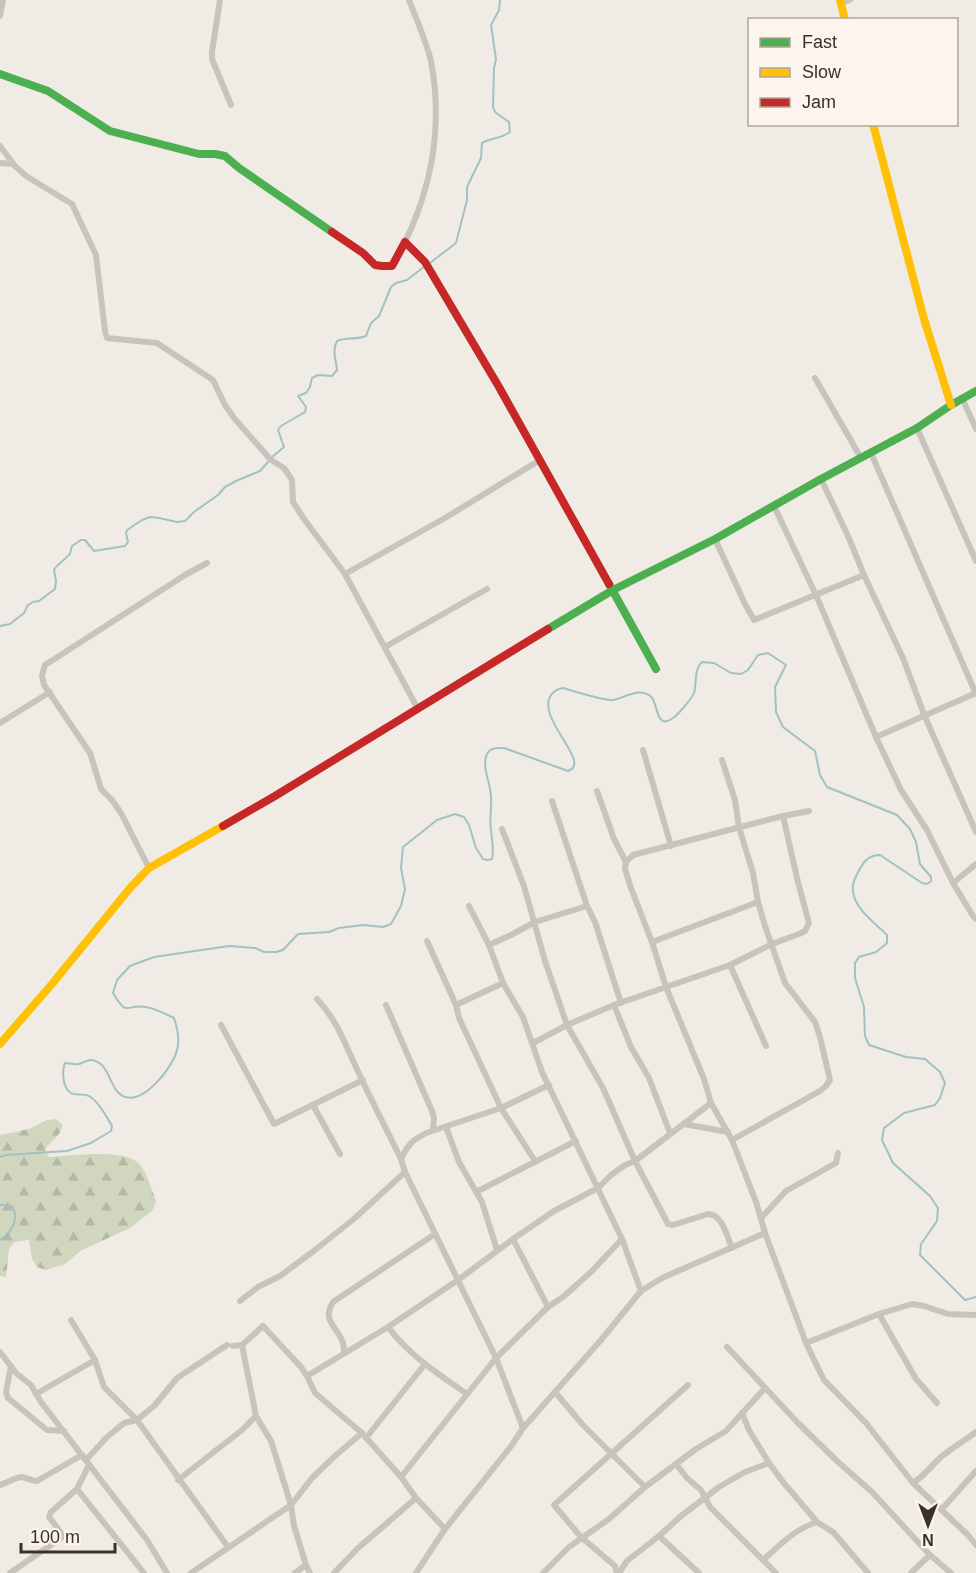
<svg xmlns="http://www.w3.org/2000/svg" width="976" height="1573" font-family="Helvetica,sans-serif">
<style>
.forest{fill:url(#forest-firs)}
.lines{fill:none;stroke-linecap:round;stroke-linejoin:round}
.stream{stroke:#a1c2c1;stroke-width:2}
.street{stroke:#c9c3be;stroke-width:6}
.fast{stroke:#4caf50;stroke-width:8}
.slow{stroke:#ffc107;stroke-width:8}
.jam{stroke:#c62828;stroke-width:8}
</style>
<defs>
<pattern id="forest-firs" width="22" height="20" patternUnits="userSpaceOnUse" patternTransform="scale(1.5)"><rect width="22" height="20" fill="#d1d6bf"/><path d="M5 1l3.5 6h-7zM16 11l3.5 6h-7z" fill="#b4b8a4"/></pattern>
</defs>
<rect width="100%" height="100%" fill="#f0ebe5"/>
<path class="forest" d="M56,1119L63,1125L59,1134L45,1149L49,1157C71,1156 127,1147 141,1166C148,1175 152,1191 156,1201L153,1210L130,1228L82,1250L65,1264L46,1270L37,1267L32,1259L29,1240L14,1242L9,1249L6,1277L0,1276V1135L29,1129L47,1120Z"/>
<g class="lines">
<g class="stream">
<path d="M430,263L456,243L467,200V187L481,158L482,143C492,137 498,140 510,132L509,122L495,112L493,107L494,68L496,59L491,25L499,10L500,0"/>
<path d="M272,457L284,447L278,430L281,426L305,412L306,407L298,396L306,393L310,387L312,378L318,375L332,376L337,370C336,360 332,350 337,341C346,337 357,340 366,336L371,323L379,316L391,287L396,283L407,280L425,266"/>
<polyline points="0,626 10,624 24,613 28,605 33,602 39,601 55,589 56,581 54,570 56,567 70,554 72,546 81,540 85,540 94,551 125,546 128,542 126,533 127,530 142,520 150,517 159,518 177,522 185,521 194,512 218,495 225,487 236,481 260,471 268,462"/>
<path d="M0,1157L5,1155L67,1151L91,1143L111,1131L112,1126C106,1116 99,1102 89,1096C83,1093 76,1096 71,1093C62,1088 62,1070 65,1063C69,1063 75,1065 79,1064C84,1063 87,1059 92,1060C111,1063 109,1092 125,1097C145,1103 173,1067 177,1050C180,1040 177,1027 174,1018C165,1014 155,1008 145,1007C125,1004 128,1018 113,993L117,980L130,966L154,957L229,946L255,948L264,952H276L283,950L298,934L329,932L339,928L363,925L383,927L391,924L401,906L405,889L401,868L403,847L437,820L455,814L464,817L469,825L476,848L483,859L487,860L492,859C494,848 492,841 491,830C489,819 492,808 491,797C491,783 481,767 487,754C491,747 497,748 504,748L568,771C593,763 535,718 551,695C554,691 557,689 563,688C573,691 604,701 613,700C625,698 636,688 649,695C659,699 654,732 673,718C678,715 692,698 694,693C697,682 694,669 702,662L714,663L731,673L741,674L748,670L758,655L768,653L786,665L775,687L776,712L783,727L815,751L820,775L827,787L897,815L910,829L916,842L920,864L931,877V881L927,884L922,883L880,855C871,855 865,859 861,867C858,872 854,879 853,885C850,906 874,922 887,935V943L876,952L859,957L855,963V978L864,1007L865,1036L869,1045L906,1057L925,1059L940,1072L945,1083L940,1098L935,1105L904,1113L884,1128L882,1140L893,1163L930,1196L938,1208L937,1221L921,1244L920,1255L965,1300L976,1297"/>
<path d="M0,1205L12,1206C20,1218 11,1234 0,1240"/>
</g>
<g class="street">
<polyline points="220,0 212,52 212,59 231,105"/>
<polyline points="841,3 850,0"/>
<polyline points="0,16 3,0"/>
<polyline points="0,146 15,166 26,176 72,204 96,255 105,331 107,338 157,343 213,380 225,405 234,418 271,460 284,468 292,480 293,502 304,519 345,574 418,709"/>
<polyline points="0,163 12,164"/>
<path d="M405,242C433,184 443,125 431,61C426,41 417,20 409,0"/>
<polyline points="815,378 861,458"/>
<polyline points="962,398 976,429"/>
<polyline points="917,428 976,561"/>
<polyline points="871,453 976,694"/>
<polyline points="821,479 848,536 864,575 903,658 925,717 976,832"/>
<polyline points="774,506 816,595 876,737 901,790 927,830 953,883 973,916 976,919"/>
<polyline points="715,539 745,604 754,620 864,575"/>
<polyline points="345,574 445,518 540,460"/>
<polyline points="385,647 487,589"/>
<polyline points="0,723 50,692"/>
<polyline points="876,737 976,693"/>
<polyline points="643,750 671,846"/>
<polyline points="722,760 735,800 739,827 753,873 758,902 765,926 785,983 815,1022 820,1037 830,1080 826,1086 820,1091 732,1140"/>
<polyline points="597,791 614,839 626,862 625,869 631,888 652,942 666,987 704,1079 711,1103 732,1140 756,1202 765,1233 806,1343 818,1368 824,1380 866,1423 913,1483 968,1535 976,1545"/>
<polyline points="552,801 587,906 595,922 621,1003"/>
<polyline points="783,816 809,811"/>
<path d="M502,829L524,886L545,961L567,1025L603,1088L635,1161L668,1224L673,1225L708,1214C722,1214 727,1236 732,1248"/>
<polyline points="149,868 121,813 112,800 101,789 90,753 44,685 42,675 45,665 185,575 207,563"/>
<polyline points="953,883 976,864"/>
<polyline points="469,906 489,945 503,983 523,1017 542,1072 622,1239 641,1291"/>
<polyline points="427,941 456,1005 459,1018 501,1108 535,1161"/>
<polyline points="652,942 758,902"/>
<polyline points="489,945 511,935 535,922 587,906"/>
<polyline points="730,965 766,1046"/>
<path d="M317,999C338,1022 343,1040 356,1067C370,1098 386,1128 401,1159L405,1172L496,1358L523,1428"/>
<polyline points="386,1005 432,1111 434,1118 433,1130"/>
<polyline points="456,1005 503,983"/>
<polyline points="614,1005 631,1047 649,1078 670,1133"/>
<polyline points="221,1025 274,1124 363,1080"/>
<polyline points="533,1043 567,1025 614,1005 730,965 772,944 799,934 805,931 809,923 798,882 783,816 633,855 626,862"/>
<polyline points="313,1105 340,1154"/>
<polyline points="684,1124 728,1132"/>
<polyline points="446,1127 459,1162 482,1202 497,1250"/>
<polyline points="401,1159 407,1148 413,1141 426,1133 501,1108 549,1085"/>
<polyline points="476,1192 576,1141"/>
<polyline points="761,1218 786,1191 836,1163 838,1153"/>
<polyline points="513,1239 548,1307"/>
<polyline points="240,1301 258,1287 280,1276 315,1250 355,1218 405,1172"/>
<polyline points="879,1314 916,1379 937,1403"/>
<polyline points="71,1320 95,1360 104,1387 137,1420 228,1547"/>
<path d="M388,1327C409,1355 438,1374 467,1394"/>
<polyline points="806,1343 879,1314 912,1304 924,1306 948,1314 976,1315"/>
<polyline points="242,1345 256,1416 271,1441 291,1505 294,1526 306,1565 310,1573"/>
<polyline points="233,1346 242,1345 263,1326 301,1367 307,1376 315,1393 362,1433 401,1477 416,1498 445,1529"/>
<polyline points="727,1347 798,1423 837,1461 872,1492 930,1555 951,1573"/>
<polyline points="0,1352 16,1373 31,1385 41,1402 147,1540 167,1573"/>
<path d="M344,1353C344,1350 344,1347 343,1343C338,1327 321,1321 333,1302L435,1234"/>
<polyline points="11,1366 6,1392 8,1398 47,1430 64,1431"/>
<polyline points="307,1376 388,1327 458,1280 513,1239 554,1211 598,1188 611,1175 625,1165 635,1161 711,1103"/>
<polyline points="555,1392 582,1424 645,1487"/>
<polyline points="36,1394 95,1360"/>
<polyline points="742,1413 749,1430 769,1463 783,1482 817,1522 833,1532 868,1573"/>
<polyline points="366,1438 425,1364"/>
<polyline points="86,1460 107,1437 124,1423 137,1420 155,1405 177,1378 227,1345"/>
<polyline points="676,1464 687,1478 701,1490 710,1507 776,1573"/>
<polyline points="401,1477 496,1358 548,1307 563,1297 591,1272 622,1239"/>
<polyline points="178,1480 242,1430 256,1416"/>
<path d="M913,1483C924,1476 931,1466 941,1457C952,1448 964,1441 976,1432"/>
<path d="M0,1485C7,1483 14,1478 21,1477C27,1477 30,1481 37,1481L82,1455"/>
<polyline points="77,1489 144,1573"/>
<polyline points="942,1509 976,1471"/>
<polyline points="659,1536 699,1573"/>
<path d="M763,1560C780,1545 795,1529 817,1522"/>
<polyline points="10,1573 61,1538 62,1534 49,1517 51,1512 77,1489 89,1465"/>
<polyline points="191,1573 291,1505 312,1478 336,1455 362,1433"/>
<polyline points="295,1573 306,1565"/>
<polyline points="334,1573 357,1549 416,1498"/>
<polyline points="416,1573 445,1529 512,1445 523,1428 601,1340 641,1291 662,1278 765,1233"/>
<polyline points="543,1573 569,1547 609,1519 645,1487 696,1449 726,1431 765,1388"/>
<polyline points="617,1573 615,1566 581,1537 554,1505 688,1385"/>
<polyline points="619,1573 627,1561 659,1536 681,1516 719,1487 745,1472 769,1463"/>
<polyline points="911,1573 930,1555"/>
</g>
<g class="fast">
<polyline points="0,74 48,91 110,131 199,154 215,154 225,156 239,168 332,232"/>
<polyline points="609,584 656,669"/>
<polyline points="548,629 613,590 715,539 821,479 917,428 951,405 976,391"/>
</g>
<g class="slow">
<polyline points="840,0 845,20"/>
<polyline points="873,124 924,319 951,405"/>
<polyline points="0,1044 52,984 130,888 149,868 223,826"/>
</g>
<g class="jam">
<polyline points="332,232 363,253 375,265 382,266 392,266 405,242 425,262 499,387 609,584"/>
<polyline points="223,826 275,796 548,629"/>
</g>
</g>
<rect x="748" y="18" width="210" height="108" fill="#fbf5ee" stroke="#aea6a0" stroke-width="1.5"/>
<rect x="760" y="38" width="30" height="9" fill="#4caf50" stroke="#aea6a0" stroke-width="1.5"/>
<text x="802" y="48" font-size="18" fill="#3b302b">Fast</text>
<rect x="760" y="68" width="30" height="9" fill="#ffc107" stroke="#aea6a0" stroke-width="1.5"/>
<text x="802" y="78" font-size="18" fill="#3b302b">Slow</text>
<rect x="760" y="98" width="30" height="9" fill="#c62828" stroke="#aea6a0" stroke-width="1.5"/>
<text x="802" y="108" font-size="18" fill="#3b302b">Jam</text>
<g transform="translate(928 1525) rotate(180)" stroke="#fbf5ee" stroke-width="4.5" paint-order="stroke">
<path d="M0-4.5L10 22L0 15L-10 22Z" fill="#3b302b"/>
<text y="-9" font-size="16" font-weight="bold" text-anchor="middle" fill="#3b302b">N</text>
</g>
<path d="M21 1543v9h94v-9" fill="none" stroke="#3b302b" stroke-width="3"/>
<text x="30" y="1543" font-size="18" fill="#3b302b" stroke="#fbf5ee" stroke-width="4.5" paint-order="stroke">100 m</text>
</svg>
